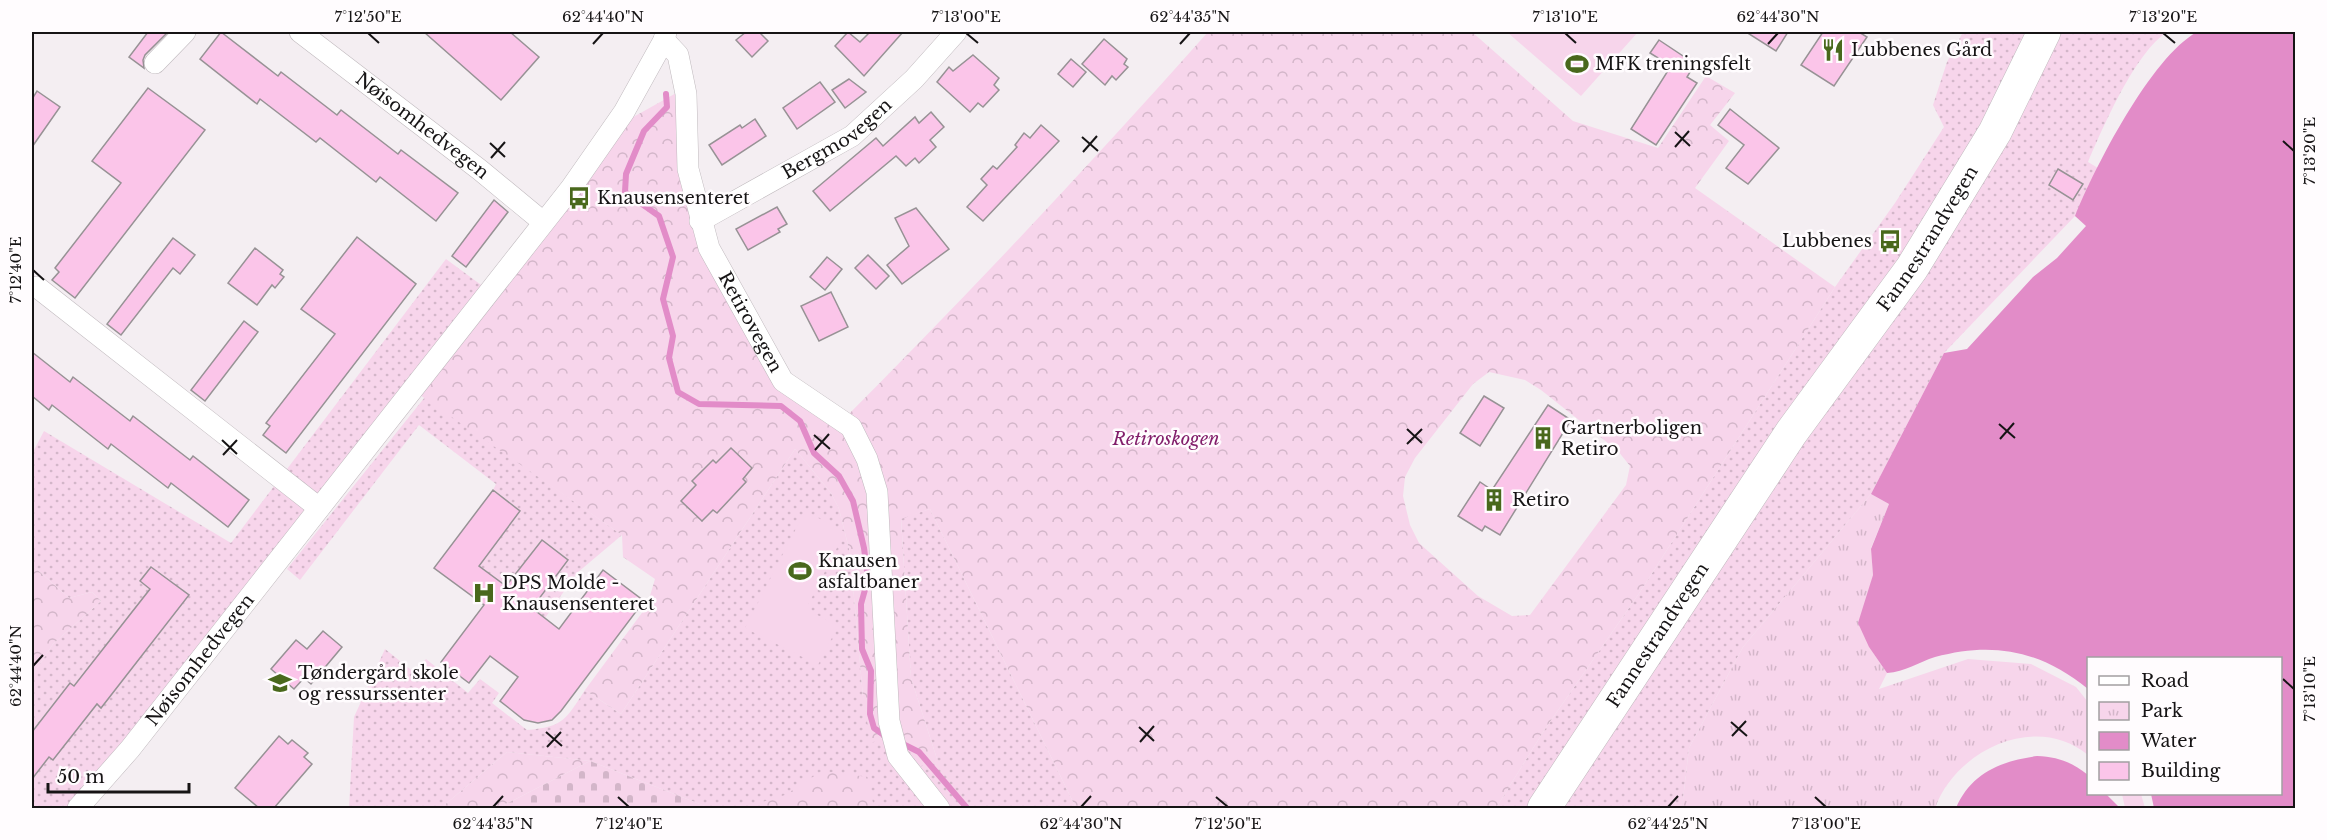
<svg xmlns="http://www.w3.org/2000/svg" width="2327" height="840" font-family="'Libre Baskerville',serif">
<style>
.grass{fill:url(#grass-dots)}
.forest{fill:url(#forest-crowns);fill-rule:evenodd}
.cemetery{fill:url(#cemetery-stones)}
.park{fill:url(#park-tufts)}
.garden{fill:#f7d5eb}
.water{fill:#e28cc8}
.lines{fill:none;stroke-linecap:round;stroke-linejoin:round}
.stream{stroke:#e28cc8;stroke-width:6}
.building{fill:#fbc5e9;stroke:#979295;stroke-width:1.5}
.street-casing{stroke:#c0babe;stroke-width:22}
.highway-casing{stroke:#c0babe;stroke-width:34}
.street{stroke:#fff;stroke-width:21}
.highway{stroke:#fff;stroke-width:33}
.ticks{fill:none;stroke:#161415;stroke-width:2}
.labels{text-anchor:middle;stroke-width:5;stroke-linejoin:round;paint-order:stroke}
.poi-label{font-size:18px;fill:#161415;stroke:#fffcfe;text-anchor:start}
.street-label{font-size:18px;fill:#161415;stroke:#fffcfe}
.park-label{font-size:18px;font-style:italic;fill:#821e6b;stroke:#fffcfe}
.neatline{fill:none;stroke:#161415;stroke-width:2}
.ticks-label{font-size:15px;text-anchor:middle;fill:#161415}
</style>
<defs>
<pattern id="grass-dots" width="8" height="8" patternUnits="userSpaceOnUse" patternTransform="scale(1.5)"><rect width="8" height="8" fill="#f7d5eb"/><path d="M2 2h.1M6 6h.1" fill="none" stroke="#d3b6c9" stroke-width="1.8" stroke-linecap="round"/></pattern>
<pattern id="forest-crowns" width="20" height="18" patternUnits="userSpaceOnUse" patternTransform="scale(1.5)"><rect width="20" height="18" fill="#f7d5eb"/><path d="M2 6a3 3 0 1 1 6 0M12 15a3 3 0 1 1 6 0" fill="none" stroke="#d3b6c9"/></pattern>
<pattern id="cemetery-stones" width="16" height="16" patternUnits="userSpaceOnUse" patternTransform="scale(1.5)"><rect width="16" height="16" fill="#f7d5eb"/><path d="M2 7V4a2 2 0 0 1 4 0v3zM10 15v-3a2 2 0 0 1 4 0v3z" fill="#d3b6c9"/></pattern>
<pattern id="park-tufts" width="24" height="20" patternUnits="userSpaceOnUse" patternTransform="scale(1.5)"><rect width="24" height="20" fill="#f7d5eb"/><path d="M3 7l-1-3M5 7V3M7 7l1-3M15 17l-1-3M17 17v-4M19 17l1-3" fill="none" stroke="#d3b6c9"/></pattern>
</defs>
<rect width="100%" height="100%" fill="#f4eef2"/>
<g class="grass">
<path d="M1963,32H2167C2135,53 2104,125 2088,162L2098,168L2075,216L1944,353L1871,494L1743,647L1689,748L1682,808H1496L1545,729L1640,592L1835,287L1895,203L1944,127L1933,105L1947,62Z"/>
<polygon points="446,259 496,296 89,808 32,808 32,676 53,644 101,601 92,592 69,598 32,565 32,454 44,431 231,543"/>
<polygon points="425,397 622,535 577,573 545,618 532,608 568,559 541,540 506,586 479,566 520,511 493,490 496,484 419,425 300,580 287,569"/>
<path d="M795,449L831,493L839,509L850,553L863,697L900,734L937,759L911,678L901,518L930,509L1076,808H710L590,761L507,752L441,808H349L354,717L385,649L415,673L426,659L468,693L480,679L499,693L492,703L527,730C564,727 566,719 585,690L621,714Z"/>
</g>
<g class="forest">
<path d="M1208,32H1472L1573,121L1658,148L1706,76L1735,93L1710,125L1729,141L1695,188L1835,287L1640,592L1545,729L1496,808H1076L930,509L901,519L911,678L937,759L919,767L900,734L870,743L863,697L850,553L839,509L831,493L795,449L621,714L585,690L647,606L655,579L623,557L622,535L420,395L628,120L678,92L680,167L778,387L836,427C965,298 1088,167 1208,32ZM1489,372L1525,380L1541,390L1618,451L1630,466L1626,485L1530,615L1512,616L1478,596L1419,543L1410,525L1403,496L1405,477L1415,458L1473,384Z"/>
<polygon points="32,565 69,598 92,592 101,601 53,644 32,676"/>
<polygon points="507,752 590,761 498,808 441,808"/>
<polygon points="822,771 868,777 874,808 760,808 762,802 785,795"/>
</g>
<polygon class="cemetery" points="590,761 710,808 498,808"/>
<g class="park">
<path d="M1871,494L1889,504L1871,548L1873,575L1868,597L1869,647L1887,673L1879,689L1968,659L2031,664L2076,687L2088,702V755C2036,712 1956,750 1935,808H1682L1689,748L1743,647Z"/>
<polygon points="2122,794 2141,794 2145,808 2125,808"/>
</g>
<g class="garden">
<polygon points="1507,32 1638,32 1581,96"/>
<polygon points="805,511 845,532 806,609 838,626 818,665 745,628"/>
</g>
<g class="water">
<path d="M2197,32H2295V808H2154L2151,794H2280V658H2088V689C2041,651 1994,641 1935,657C1919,662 1905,672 1887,673L1869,647L1858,623L1873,575L1871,549L1889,504L1871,494L1944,353L1967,349L2033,277L2057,258L2086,226L2075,216C2095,167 2151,57 2197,32Z"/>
<path d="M2037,756C2058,757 2072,762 2088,775V794H2106L2120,808H1956C1971,773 2001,761 2037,756Z"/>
</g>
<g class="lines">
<g class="stream">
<polyline points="666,94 667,107 644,131 626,174 625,192 659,216 673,257 663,299 673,336 669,358 678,392 699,404 781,406 800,421 814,453 839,476 853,501 864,548 868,579 861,604 862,649 871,671 870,714 874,728 888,738"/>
<polyline points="901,743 919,752 967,808"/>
</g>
</g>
<g class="building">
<polygon points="148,32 168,32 145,55 143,60 144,68 129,57"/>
<polygon points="221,32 278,76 281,72 337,115 341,110 398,154 401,150 458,193 436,221 380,177 376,182 320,138 316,142 260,99 257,104 200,59"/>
<polygon points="424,32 510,32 539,57 501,100"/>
<polygon points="746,32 759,32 768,41 752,57 736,40"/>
<polygon points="848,32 860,42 870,32 903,32 864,76 835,46"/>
<polygon points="1746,32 1788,32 1776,51"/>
<polygon points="1823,32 1859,32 1867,37 1834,86 1801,65"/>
<polygon points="1104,39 1127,59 1124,64 1128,67 1116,80 1112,76 1105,85 1082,64"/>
<polygon points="1659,40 1695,64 1687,77 1697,83 1656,145 1631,129 1671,66 1650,53"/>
<polygon points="973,55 999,78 994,85 999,90 983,107 978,103 970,112 937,82 949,67 953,71"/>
<polygon points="1071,59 1086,72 1073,87 1058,74"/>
<polygon points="849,79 866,92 845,108 832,90"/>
<polygon points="820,82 835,102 797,129 783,108"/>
<polygon points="148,88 205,130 75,298 52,280 59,272 55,268 121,183 92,161"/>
<polygon points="37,91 60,107 32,147 32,99"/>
<polygon points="1730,109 1779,148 1748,184 1726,168 1744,145 1718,125"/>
<polygon points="931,112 944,127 930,140 936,147 919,163 915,158 906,166 896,156 830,211 813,191 876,138 883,146 915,117 919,123"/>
<polygon points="755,119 766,136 722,165 709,145 740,125 742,128"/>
<polygon points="1041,125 1059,141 983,221 967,207 987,185 981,179 993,166 997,169 1017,147 1015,145 1024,133 1030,138"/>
<polygon points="2058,169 2083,184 2073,200 2049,185"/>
<polygon points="494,200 508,212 466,267 452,256"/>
<polygon points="777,207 787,224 778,229 780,232 748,250 736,229"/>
<polygon points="916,208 949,249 902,284 887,265 909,246 895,218"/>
<polygon points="357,237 416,284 286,453 263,435 270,426 266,423 335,334 301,309"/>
<polygon points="173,238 195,255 180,274 173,268 121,335 107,324"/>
<polygon points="255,248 283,270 280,274 284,277 275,288 272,285 257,305 228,283"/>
<polygon points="868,255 889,276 876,289 855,268"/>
<polygon points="827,257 842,269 825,290 810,277"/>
<polygon points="831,292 848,327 819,341 801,306"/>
<polygon points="244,321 258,332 205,401 191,390"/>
<polygon points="32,352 70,382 73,377 130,421 133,416 190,460 193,456 249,500 228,527 171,483 168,488 111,444 108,449 52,405 49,410 32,396"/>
<polygon points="1484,396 1504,408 1480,446 1460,433"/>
<polygon points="1548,405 1571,420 1500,535 1485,526 1482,531 1458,516 1480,482 1492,490"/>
<polygon points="731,448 752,468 743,479 746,482 717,513 713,510 702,521 681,501 696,485 692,481 713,460 716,463"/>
<polygon points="493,490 520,511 479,566 506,586 542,540 568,560 532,608 559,629 603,570 644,601 561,711 552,720 538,723 524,720 500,701 518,677 490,656 469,683 441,662 484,605 434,568"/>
<polygon points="151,567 189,595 101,708 97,704 53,760 49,757 32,779 32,732 70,683 74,686 150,589 140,581"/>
<polygon points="323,631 342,647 311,684 304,678 294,689 271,669 296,640 307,649"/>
<polygon points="279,736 288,744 292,740 308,753 304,757 312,764 274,808 259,808 235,788"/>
</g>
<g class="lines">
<g class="street-casing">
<g id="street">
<path id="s1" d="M300,32L480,170L543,222"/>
<path id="s2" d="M664,40L678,55L686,94L688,169L709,248L783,381L851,427L867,459L877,492L889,721L898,756L939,808"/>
<polyline points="155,63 185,32"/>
<path id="s3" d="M700,221L852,136L914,79L956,32"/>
<polyline points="37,287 319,508"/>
<path id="s4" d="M78,808L130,749L571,188L624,112L664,40L666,32"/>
</g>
</g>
<g class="highway-casing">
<g id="highway">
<path id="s5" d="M1544,808L1791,433L1912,268L1995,132L2044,32"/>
</g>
</g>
<use href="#street" class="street"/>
<use href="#highway" class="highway"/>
</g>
<path class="ticks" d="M368,33L379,43M966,33L978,43M1565,33L1576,43M2163,33L2175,43M593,44L603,33M1180,44L1190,33M1768,44L1778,33M1675,132L1690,146M1082,137L1098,151M2283,141L2294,151M490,143L505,157M1675,147L1689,131M1083,152L1097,136M491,158L505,142M33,270L44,280M1999,424L2015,438M1407,429L1422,443M814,435L830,449M2000,439L2014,423M222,440L237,454M1407,444L1422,429M815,450L829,434M223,455L237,440M33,666L43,655M2283,679L2294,689M1731,722L1747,736M1139,727L1154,741M546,732L562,746M1732,736L1746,721M1140,742L1154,726M547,747L561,732M618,797L629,807M1216,797L1228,807M1815,797L1826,807M493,807L503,796M1081,807L1091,796M1668,807L1678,796"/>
<defs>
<g id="restaurant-bare" transform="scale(1.8)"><path d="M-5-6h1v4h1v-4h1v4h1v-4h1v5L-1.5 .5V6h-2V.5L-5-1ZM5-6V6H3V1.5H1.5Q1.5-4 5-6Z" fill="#49681c" stroke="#fffcfe" stroke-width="2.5" paint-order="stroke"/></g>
<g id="stadium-bare" transform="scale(1.8)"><path d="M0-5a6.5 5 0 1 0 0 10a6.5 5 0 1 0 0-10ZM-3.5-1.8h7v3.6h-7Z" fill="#49681c" stroke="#fffcfe" stroke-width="2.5" paint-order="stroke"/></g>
<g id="bus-bare" transform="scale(1.8)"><path d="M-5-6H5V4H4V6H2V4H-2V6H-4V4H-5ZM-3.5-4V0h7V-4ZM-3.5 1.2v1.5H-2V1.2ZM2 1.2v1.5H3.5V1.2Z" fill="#49681c" stroke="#fffcfe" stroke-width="2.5" paint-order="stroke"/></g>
<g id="building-bare" transform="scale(1.8)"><path d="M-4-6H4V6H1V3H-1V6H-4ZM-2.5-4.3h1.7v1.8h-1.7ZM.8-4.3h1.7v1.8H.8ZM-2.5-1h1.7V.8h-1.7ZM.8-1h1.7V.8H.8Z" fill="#49681c" stroke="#fffcfe" stroke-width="2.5" paint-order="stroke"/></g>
<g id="hospital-bare" transform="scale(1.8)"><path d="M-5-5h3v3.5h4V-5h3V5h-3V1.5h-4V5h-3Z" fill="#49681c" stroke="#fffcfe" stroke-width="2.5" paint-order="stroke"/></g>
<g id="school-bare" transform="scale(1.8)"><path d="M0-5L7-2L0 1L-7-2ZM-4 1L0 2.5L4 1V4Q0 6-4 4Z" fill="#49681c" stroke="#fffcfe" stroke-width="2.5" paint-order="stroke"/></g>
</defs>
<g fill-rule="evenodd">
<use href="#restaurant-bare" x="1833" y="50"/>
<use href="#stadium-bare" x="1577" y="64"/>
<use href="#bus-bare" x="579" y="198"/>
<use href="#bus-bare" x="1890" y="241"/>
<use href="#building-bare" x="1543" y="438"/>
<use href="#building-bare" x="1494" y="500"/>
<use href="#stadium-bare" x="800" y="571"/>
<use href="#hospital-bare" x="484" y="593"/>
<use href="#school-bare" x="280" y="683"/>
</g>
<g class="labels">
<g class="poi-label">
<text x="1851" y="56">Lubbenes Gård</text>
<text x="1595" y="70">MFK treningsfelt</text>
<text x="597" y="204">Knausensenteret</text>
<text x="1872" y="247" text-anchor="end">Lubbenes</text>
<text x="1561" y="434">Gartnerboligen<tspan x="1561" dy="21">Retiro</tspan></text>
<text x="1512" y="506">Retiro</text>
<text x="818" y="567">Knausen<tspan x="818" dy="21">asfaltbaner</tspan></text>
<text x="502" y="589">DPS Molde -<tspan x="502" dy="21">Knausensenteret</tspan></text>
<text x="298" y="679">Tøndergård skole<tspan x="298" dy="21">og ressurssenter</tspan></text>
</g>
<g class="street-label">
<text dy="6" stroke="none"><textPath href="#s1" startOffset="154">Nøisomhedvegen</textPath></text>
<text dy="6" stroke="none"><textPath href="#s3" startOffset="160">Bergmovegen</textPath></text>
<text dy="6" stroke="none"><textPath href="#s5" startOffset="687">Fannestrandvegen</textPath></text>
<text dy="6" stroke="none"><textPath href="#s2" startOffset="302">Retirovegen</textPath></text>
<text dy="6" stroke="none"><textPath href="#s5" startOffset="207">Fannestrandvegen</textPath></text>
<text dy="6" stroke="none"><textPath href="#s4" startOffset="192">Nøisomhedvegen</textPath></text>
</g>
<g class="park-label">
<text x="1166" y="445">Retiroskogen</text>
</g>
</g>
<rect width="2327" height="840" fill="none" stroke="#fffcfe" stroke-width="66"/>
<rect x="2087" y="657" width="195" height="138" fill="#fffcfe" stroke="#a29fa1" stroke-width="1.5"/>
<rect x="2099" y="676" width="30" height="9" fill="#ffffff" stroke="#a29fa1" stroke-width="1.5"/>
<text x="2141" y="687" font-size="18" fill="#161415">Road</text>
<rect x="2099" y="702" width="30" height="18" fill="url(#park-tufts)" stroke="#a29fa1" stroke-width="1.5"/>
<text x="2141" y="717" font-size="18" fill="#161415">Park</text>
<rect x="2099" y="732" width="30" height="18" fill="#e28cc8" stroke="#a29fa1" stroke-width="1.5"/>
<text x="2141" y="747" font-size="18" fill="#161415">Water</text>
<rect x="2099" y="762" width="30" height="18" fill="#fbc5e9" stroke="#a29fa1" stroke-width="1.5"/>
<text x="2141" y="777" font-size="18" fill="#161415">Building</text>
<path d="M48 783v9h141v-9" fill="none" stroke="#161415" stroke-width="3"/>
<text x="57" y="783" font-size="18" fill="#161415" stroke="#fffcfe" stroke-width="4.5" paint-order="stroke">50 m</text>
<rect x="33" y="33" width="2261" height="774" class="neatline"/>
<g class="ticks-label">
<text x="368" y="22">7°12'50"E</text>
<text x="603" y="22">62°44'40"N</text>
<text x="966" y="22">7°13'00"E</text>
<text x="1190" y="22">62°44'35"N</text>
<text x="1565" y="22">7°13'10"E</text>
<text x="1778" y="22">62°44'30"N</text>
<text x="2163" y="22">7°13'20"E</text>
<text transform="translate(2310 151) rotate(-90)" y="5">7°13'20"E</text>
<text transform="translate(16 270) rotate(-90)" y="5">7°12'40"E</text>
<text transform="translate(16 666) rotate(-90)" y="5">62°44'40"N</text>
<text transform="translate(2310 689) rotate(-90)" y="5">7°13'10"E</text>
<text x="493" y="829">62°44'35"N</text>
<text x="629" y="829">7°12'40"E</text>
<text x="1081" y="829">62°44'30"N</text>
<text x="1228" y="829">7°12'50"E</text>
<text x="1668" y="829">62°44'25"N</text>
<text x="1826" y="829">7°13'00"E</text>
</g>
</svg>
